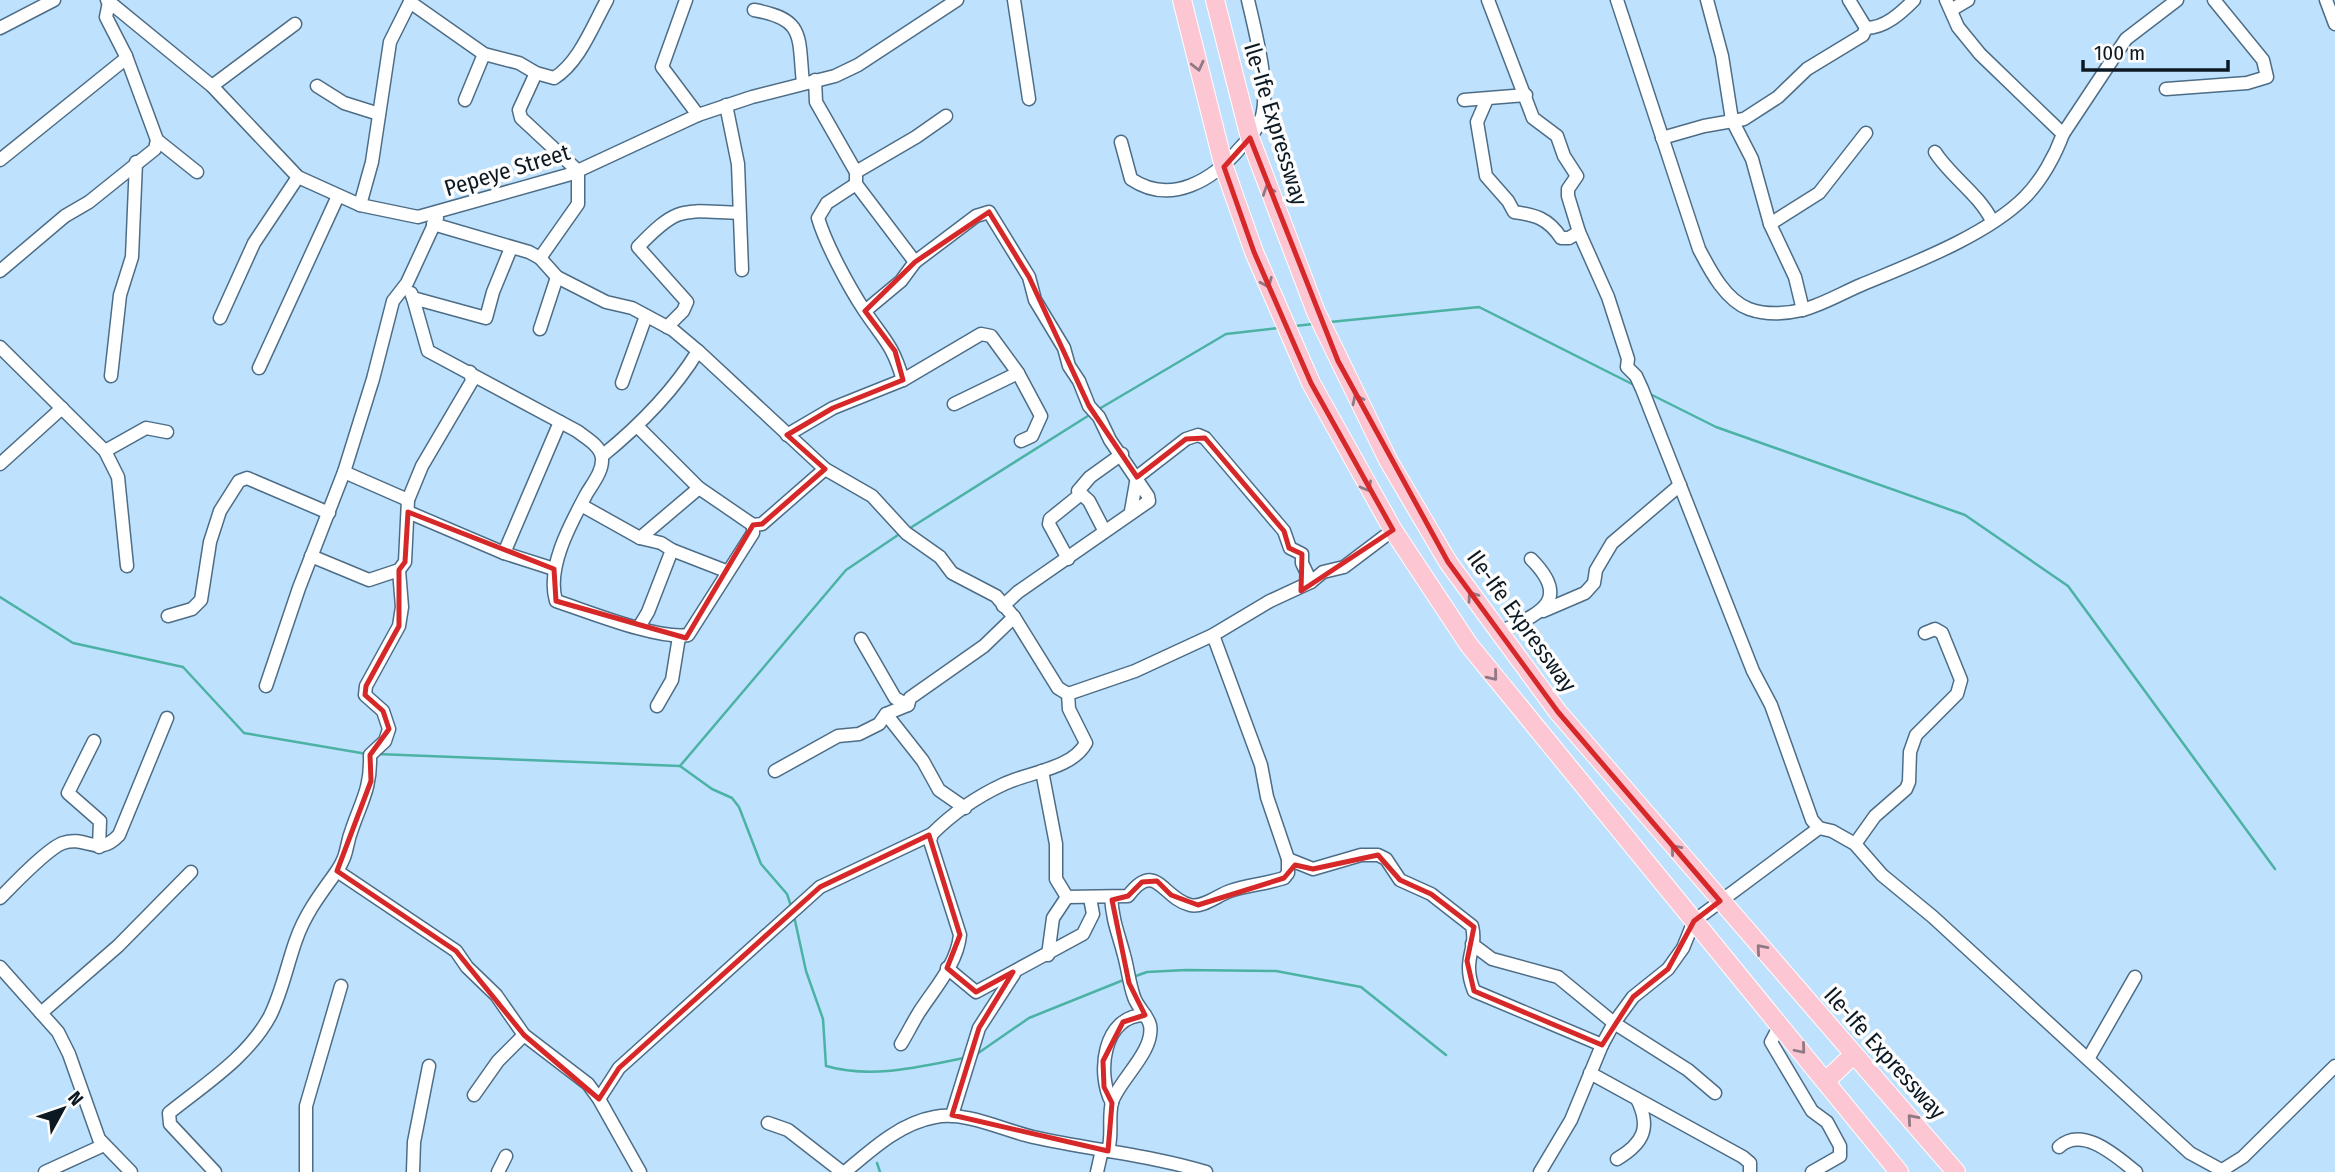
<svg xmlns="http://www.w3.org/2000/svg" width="2335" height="1172" font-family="'Fira Sans Condensed',sans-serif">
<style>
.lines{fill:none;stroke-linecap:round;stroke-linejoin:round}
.stream{stroke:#4bb2a4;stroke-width:2.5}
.minor-casing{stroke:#4d6d86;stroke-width:15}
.highway-casing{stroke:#fff;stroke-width:20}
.minor{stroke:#fff;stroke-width:12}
.highway{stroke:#fcc7d3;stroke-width:18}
.oneway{stroke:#907984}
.marked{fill:none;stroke:#d62828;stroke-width:5;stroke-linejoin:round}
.labels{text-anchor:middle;stroke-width:7;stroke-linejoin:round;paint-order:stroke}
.street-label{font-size:23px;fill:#0c1923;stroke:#fdfdfd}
</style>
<rect width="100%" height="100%" fill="#bee1fe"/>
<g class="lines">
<g class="stream">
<polyline points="1330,322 1479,307 1636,386"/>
<polyline points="1295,326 1313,324"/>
<polyline points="1648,393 1716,427 1965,515 2068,586 2275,869"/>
<polyline points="1099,409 1226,334 1278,328"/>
<polyline points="907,530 1091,414"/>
<polyline points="0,597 73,643 183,667 244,733 367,754"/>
<polyline points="377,754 680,766 712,789 732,798 739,807 761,864 787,894 791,906"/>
<polyline points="680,766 846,570 901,533"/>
<path d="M794,916L806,971L823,1019L826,1066C872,1079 918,1067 964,1058"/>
<polyline points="1133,977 1147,972 1186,970 1276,971 1361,987 1446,1055"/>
<polyline points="974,1056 1029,1018 1126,979"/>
<polyline points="877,1163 880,1172"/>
</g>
<g class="minor-casing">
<g id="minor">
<polyline points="107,0 212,86 298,177 360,205 418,217 571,174 698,115 752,97 835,76 858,65 957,0"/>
<polyline points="686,0 662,67 698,115"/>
<polyline points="1014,0 1029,99"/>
<polyline points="1488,0 1533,118 1557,136 1564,156 1577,176 1568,189 1568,196 1579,232 1608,297 1628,359 1627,367 1636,376 1642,389 1753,671 1771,705 1812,820 1819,828 1832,831 1855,844 1882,875 1933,917 2190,1153 2225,1172"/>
<path d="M1617,0L1699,249C1710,270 1725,300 1749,309C1766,315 1785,314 1802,310C1822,305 1842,293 1861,285C1911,264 1986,236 2025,197C2041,181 2055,156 2063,134L2126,39L2177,0"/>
<polyline points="1707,0 1722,56 1732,120 1752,159 1770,224"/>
<polyline points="1849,0 1866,28"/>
<polyline points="1946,0 1958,27 1980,54 2063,134"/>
<polyline points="2326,0 2335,24"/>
<path d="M410,2L484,54L519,63L536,73L554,78C579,63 593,25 607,0"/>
<path d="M754,10C806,19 798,37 803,83"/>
<polyline points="1951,10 1968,0"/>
<polyline points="0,28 54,0"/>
<polyline points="536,73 519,110 521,118 578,171 578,204 540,258"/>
<polyline points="815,80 816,102 856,172 856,184 915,262 976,216 989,212 1029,277 1035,300 1064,348 1069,366 1079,381 1089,406 1099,417 1110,440 1148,496 1149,501 1018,592 1003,606"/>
<polyline points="212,86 295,24"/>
<polyline points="317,86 344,103 379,114"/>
<polyline points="2166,89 2247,83 2267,77 2263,60 2214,0"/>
<path d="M1487,99L1477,122L1486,176L1508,201L1514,212C1535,215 1548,218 1561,238H1569L1579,232"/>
<polyline points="465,100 484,54"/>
<polyline points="1464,100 1526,95"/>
<polyline points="726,105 738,164 742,270"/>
<path d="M1662,138L1704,126L1744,119L1778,97L1807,69L1863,35L1866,28C1885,28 1901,13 1914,0"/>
<polyline points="157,140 197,172"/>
<path d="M1121,142L1131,179C1171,206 1213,180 1241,147C1249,139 1259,127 1262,116C1270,86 1255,31 1248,0"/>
<path d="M1935,152C1951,177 1979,194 1992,221"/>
<polyline points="0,160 124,60 126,56 106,17 109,2"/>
<polyline points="856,172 916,137 946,116"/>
<path d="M856,184L827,203L818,218C826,245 849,287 864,310C884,340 892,343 903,380"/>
<polyline points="360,205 372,162 390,42 411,0"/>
<polyline points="433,224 529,252 540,258 557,277 606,302 632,308 673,330 698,351 825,469 872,496 906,533 940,557 952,573 996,596 1014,617 1058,688 1068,694"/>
<polyline points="0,271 65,216 89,202 155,149 157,140 126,56"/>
<polyline points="411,293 413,298 486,318 493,292 511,248"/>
<path d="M413,298L428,351L577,431C586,438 601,446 602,458C603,471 593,483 587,493C571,523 546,567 556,601C587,611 658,640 688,635L753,533V525"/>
<polyline points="1803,310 1795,277 1770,224 1819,193 1866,133"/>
<polyline points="865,311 901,281 915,262"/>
<polyline points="220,318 254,243 298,177"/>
<path d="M667,327L683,311L687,302L638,247C679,204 683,211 739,213"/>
<polyline points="540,329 557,277"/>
<polyline points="0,347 105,451 118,477 127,566"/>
<polyline points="259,368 338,196"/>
<polyline points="111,376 120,295 132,257 136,162"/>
<polyline points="622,383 646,316"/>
<polyline points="954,404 1018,373"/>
<polyline points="638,427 699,488 753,525 762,524 825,469"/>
<polyline points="787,435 833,408 903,380 981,334 991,336 1018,373 1041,416 1032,436 1021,441"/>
<polyline points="105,451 146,428 167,432"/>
<path d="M602,456C639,426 673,392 698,351"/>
<polyline points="0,464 62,408"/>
<polyline points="344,472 408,500"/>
<polyline points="581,505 640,538 661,543 672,550 648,612 639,627"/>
<polyline points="1131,511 1137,477 1186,439 1198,435 1205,438 1284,531 1290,548 1302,554 1302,563 1311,582"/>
<polyline points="408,512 504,553 554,569"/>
<polyline points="1104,530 1089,501 1078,491 1090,477 1122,454"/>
<polyline points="640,538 699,488"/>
<polyline points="672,550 726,571"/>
<polyline points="504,553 560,422"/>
<polyline points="311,556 369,580 399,570 405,562 408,500 422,466 472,381 470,372"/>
<polyline points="1068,559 1049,524 1050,519 1081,494"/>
<path d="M399,570L402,607L399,626L366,686L365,695L383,711L389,729L385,741L370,755C371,788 362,800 352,829C345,847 349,852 337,871L456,951L467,967L496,995L524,1035L588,1084L599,1099L640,1172"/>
<polyline points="1543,611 1585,593 1594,583 1596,570 1612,543 1680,485"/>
<polyline points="168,616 192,609 201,600 210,542 220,511 239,481 247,478 329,513"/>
<path d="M1498,633C1535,615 1575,603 1531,559"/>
<polyline points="861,639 895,698 908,705"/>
<polyline points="266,686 299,588 344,472 373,379 393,301 407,283 437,218"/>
<polyline points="1068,694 1135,671 1213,635 1270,601 1311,582 1323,572 1344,567 1393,530"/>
<polyline points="657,706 672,680 679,637"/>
<polyline points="886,714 923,761 939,790 965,808"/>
<polyline points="94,741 68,793 100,821 99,847"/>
<polyline points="775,771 838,736 859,734 879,724 886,714 908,705 910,698 984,646 1014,617"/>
<path d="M1042,771L1056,844V879L1067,897L1128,896C1156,859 1162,898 1190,905C1203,908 1218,895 1230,891C1247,885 1266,884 1284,878L1288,873V859L1267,797L1261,765L1213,635"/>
<polyline points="1855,844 1875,816 1906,789 1909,782 1910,752 1916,735 1957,694 1961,680 1942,633 1935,629 1925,633"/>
<path d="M1288,859L1313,869L1361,855H1378L1386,859L1400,880L1431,894L1472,926C1478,951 1461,958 1474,991L1602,1045"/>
<path d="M0,898C13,885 48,848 63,843C87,835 97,858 119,835L167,718"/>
<polyline points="1472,944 1492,959 1558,977 1614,1023 1688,1070 1715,1093"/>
<polyline points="1048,955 1053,918 1067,897"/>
<polyline points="0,967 58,1032 69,1054 99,1139 131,1172"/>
<polyline points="947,968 976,992 1083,934 1093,914 1090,898"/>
<polyline points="41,1013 118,946 191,872"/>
<polyline points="1780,1025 1771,1042 1812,1111 1827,1122 1840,1146 1840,1156 1812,1172"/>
<path d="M901,1044C907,1034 912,1024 918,1014C933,990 957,965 960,935L930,841L932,834C952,814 978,796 1004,784C1029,772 1072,769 1086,743L1069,709L1068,694"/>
<polyline points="2088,1059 2135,977"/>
<polyline points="1590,1073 1743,1157 1750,1163 1750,1172"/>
<polyline points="474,1095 498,1061 524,1035"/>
<polyline points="599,1099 619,1068 820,887 932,834"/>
<path d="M1112,1103C1096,1074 1103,1015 1145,1015"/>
<polyline points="952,1115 979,1028 1014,974"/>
<polyline points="768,1123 788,1130 842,1172"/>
<path d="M2059,1147C2083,1125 2117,1157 2136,1172"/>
<path d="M1108,1151C1113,1135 1108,1118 1112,1102C1119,1080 1155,1051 1150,1025C1147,1014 1137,1007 1134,997C1129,983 1128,969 1124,955C1118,932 1113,923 1111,897"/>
<path d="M1617,1159C1644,1143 1651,1127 1637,1099"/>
<polyline points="45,1172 104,1145"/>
<path d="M215,1172L170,1124L169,1113C205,1084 248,1057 270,1016C282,992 287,965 296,940C305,914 321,893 337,871"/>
<polyline points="306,1172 306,1106 341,986"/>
<polyline points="413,1172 414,1142 429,1066"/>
<polyline points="498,1172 506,1156"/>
<path d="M845,1172C871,1150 900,1123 935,1117C966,1111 1003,1130 1033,1137C1091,1150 1150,1155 1206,1172"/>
<polyline points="1097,1172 1102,1150"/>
<polyline points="1540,1172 1571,1120 1602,1045 1614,1023 1633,997 1668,969 1683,948 1694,921 1819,828"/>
<polyline points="2219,1172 2243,1157 2335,1066"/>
</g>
</g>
<g class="highway-casing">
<g id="highway">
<polyline points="1182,0 1224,167 1254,252 1311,383 1393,530 1469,645 1899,1172"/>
<polyline points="1215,0 1250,138 1316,312 1388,460 1448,562 1558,712 1956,1172"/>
<polyline points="1827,1080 1853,1055"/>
</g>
</g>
<use href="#minor" class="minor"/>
<use href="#highway" class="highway"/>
</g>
<defs><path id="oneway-chevron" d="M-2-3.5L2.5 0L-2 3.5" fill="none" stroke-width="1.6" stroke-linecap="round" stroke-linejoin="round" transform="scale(1.75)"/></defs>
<g class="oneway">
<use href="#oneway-chevron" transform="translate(1198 66) rotate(76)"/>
<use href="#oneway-chevron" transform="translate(1268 190) rotate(-109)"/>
<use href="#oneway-chevron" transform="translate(1267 283) rotate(67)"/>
<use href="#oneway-chevron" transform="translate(1357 399) rotate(-116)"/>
<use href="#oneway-chevron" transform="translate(1367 487) rotate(60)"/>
<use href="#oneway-chevron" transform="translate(1472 596) rotate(-125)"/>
<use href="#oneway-chevron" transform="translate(1493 676) rotate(51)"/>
<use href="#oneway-chevron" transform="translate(1675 849) rotate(-131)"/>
<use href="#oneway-chevron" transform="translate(1761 949) rotate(-131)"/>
<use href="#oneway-chevron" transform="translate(1801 1049) rotate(50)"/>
<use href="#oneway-chevron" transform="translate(1912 1119) rotate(-131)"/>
</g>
<path class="marked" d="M1250,138L1338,361L1448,562L1558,712L1720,901L1694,921L1668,969L1633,997L1602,1045L1474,991L1467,961L1474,927L1431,894L1400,880L1378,855L1313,869L1295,865L1284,878L1198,905L1171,895L1157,881L1142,882L1128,896L1112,900L1129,983L1145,1015L1123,1022L1103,1061L1104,1087L1112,1103L1108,1151L952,1115L979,1028L1013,972L976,992L947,968L960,935L929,835L820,887L619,1068L599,1099L524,1035L456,951L337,871L371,781L370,755L389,729L383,711L365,695L366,686L399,626V570L405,562L408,512L554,569L556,601L686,638L753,525L762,524L825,469L787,435L833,408L903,380L895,351L865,311L915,262L989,212L1029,277L1089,406L1137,477L1186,439L1205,438L1284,531L1289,548L1302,554L1301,591L1393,530L1311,383L1254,252L1224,167Z"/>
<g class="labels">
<g class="street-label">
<text transform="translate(1276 124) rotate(73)" y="8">Ile-Ife Expressway</text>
<text transform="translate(507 170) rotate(-17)" y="8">Pepeye Street</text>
<text transform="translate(1522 621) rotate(54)" y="8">Ile-Ife Expressway</text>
<text transform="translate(1885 1053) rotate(48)" y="8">Ile-Ife Expressway</text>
</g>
</g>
<g transform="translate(63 1109) rotate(50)" stroke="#fdfdfd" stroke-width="5" paint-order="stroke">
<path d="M0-5L12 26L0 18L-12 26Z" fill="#0c1923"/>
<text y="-10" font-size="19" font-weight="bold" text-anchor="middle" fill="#0c1923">N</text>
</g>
<path d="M2083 60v10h145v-10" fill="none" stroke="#0c1923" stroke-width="3.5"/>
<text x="2094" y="60" font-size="21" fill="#0c1923" stroke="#fdfdfd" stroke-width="5" paint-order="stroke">100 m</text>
</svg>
